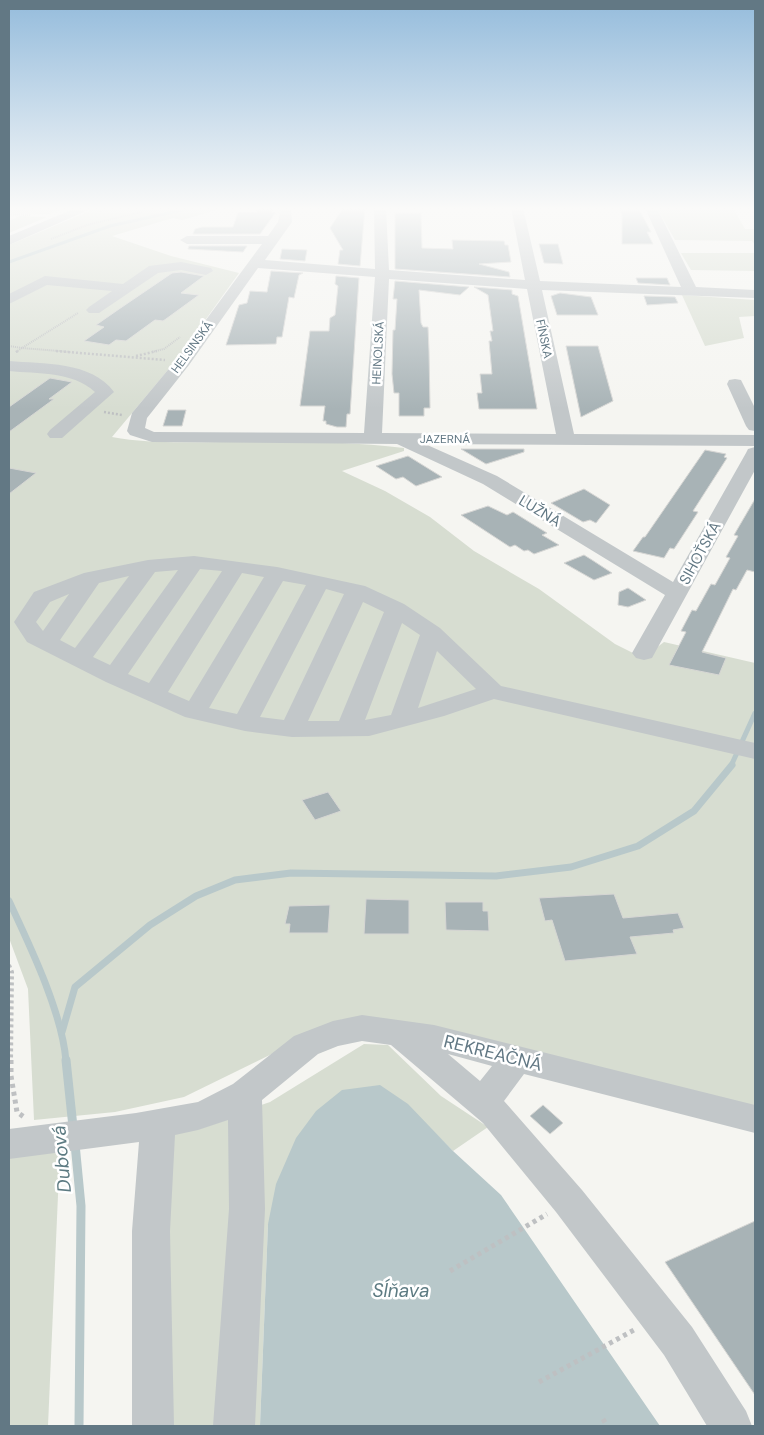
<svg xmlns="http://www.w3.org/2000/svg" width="764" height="1435" font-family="'DM Sans',sans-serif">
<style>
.green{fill:#d7ddd1}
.water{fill:#b8c8ca}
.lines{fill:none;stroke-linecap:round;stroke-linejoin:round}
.stream-far3{stroke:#b8c8ca;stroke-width:3}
.stream-far2{stroke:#b8c8ca;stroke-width:5}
.stream-far1{stroke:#b8c8ca;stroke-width:7}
.stream{stroke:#b8c8ca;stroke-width:9}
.building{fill:#a8b3b6;stroke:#d6d6d4}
.path-far3{stroke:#bec0c2;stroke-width:2;stroke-dasharray:1 1;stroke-linecap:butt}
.path-far2{stroke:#bec0c2;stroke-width:2.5;stroke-dasharray:2 2;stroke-linecap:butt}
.path-far1{stroke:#bec0c2;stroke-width:4;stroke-dasharray:3 3;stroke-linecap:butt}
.path{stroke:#bec0c2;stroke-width:5;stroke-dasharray:4 4;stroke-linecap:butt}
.minor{fill:#c2c7c9;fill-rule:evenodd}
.labels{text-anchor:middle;stroke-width:5;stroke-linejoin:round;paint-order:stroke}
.far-street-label{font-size:12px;fill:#627884;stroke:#fff}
.street-label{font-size:15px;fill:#627884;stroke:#fff}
.near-street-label{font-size:18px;fill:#627884;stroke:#fff}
.near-water-label{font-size:19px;font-style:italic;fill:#5d7b82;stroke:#fff}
</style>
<rect width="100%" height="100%" fill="#f5f5f1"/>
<g class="green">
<polygon points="9,208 65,208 50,214 9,213"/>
<path d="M97,208H223L182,220L173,218L112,236L171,256L239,273L178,358L112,437C149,444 186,442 223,442C284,441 344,441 404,448V451L342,471L385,491L430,517L474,551L539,589L615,644L643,658L664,642L755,663V1109L618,1072L405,1022L343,1019L184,1097L115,1112L34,1120L28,989L9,938V245Z"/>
<polygon points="657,208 733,208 745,229 755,229 755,245 752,241 675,240"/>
<polygon points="20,216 47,217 9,233 9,221"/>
<polygon points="681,253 755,253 755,271 691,270"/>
<polygon points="682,295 755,300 755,316 739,317 744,338 705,346"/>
<polygon points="364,1044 388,1045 441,1096 488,1127 453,1151 432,1130 268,1224 260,1426 140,1426 146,1144 270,1102"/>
<polygon points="60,1149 48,1426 9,1426 9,1156"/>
</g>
<polygon class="water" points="380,1085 408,1104 453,1151 501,1195 660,1426 260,1426 268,1224 276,1184 296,1138 316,1111 342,1090"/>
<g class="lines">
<polyline class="stream-far3" points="9,262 110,226 191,208"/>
<polyline class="stream-far2" points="731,766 755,713"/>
<g class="stream-far1">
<path d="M9,901C30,946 62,1012 66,1061"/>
<polyline points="62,1032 75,987 150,925 196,896 235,880 291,873 496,876 571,867 638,846 694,811 732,765"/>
</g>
<g class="stream">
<polyline points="66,1060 73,1127"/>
<polyline points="75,1144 81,1206 79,1426"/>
</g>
</g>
<g class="building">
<polygon points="258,208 273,208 272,212 276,212 260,234 193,234 195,229 202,227 233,227 238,212 257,212"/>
<polygon points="343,208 365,208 360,266 338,264 340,250 343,250 330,228"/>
<polygon points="620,209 639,209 651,232 647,232 653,244 622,244 622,215"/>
<polygon points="395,213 421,213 422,248 453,249 452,240 504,241 505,245 508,245 511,262 479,264 509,272 510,277 395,269"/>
<polygon points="539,244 558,244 563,264 544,263"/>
<polygon points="189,246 247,246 243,252 188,249"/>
<polygon points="282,249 307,250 305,261 280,259"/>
<polygon points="271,271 303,273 299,275 294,298 289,297 282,337 277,337 276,344 226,345 239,305 247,303 250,291 267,292"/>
<polygon points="181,272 204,276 181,293 199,295 166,319 163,321 155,320 126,341 116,340 109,345 84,341 104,327 96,325 119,309 172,273"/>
<polygon points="336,276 359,278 350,414 347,414 346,427 337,427 326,424 326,421 323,421 325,406 300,406 310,331 329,331 330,318 335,315 338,286 335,284"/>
<polygon points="636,278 667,278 670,285 638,283"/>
<polygon points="395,281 469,287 460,295 419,290 421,323 423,327 428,327 429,351 430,408 424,408 424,416 399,416 399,393 394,393 392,374 393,330 395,330 397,299 393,299"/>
<polygon points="474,287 512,290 512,294 518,296 537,409 479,409 477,393 482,393 480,374 492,374 489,341 492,341 490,331 493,331 488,295"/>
<polygon points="560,293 591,297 598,315 557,315 551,296"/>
<polygon points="644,296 675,297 678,303 647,305"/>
<polygon points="566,346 598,346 613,401 581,417"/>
<polygon points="50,378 72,382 49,399 54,399 9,432 9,407"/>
<polygon points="168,410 186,410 182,426 163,426"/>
<polygon points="461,449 524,449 524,452 486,464"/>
<polygon points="705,450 726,454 724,457 727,458 693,511 698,512 674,549 670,548 664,558 633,551 643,537 645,537"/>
<polygon points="408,456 429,469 442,477 416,486 403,477 396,479 376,466"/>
<polygon points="9,468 36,473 9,494"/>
<polygon points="584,489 610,505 596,523 590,520 583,522 551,503"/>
<polygon points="755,499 755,572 747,570 736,590 733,589 702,652 726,658 719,675 669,665 686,632 681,631 692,610 696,611 711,584 715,585 730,558 726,557 738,536 734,535"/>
<polygon points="488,506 507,515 513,512 547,533 542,535 559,545 534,554 528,550 524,551 515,545 510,547 461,515"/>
<polygon points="584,555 592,560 612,573 594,580 564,563"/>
<polygon points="628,588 646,600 628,607 618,605 619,592"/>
<polygon points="328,792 341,811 315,820 302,800"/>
<polygon points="614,894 623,918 678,913 684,928 673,930 674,933 630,937 637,954 565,961 552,920 545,921 539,898"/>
<polygon points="366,899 409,900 409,934 364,934"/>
<polygon points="445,902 483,902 483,911 488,911 489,931 446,930"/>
<polygon points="330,905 328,933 289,933 290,924 285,924 289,906"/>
<polygon points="543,1105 563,1123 550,1134 530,1116"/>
<polygon points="755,1221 755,1395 665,1262"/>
</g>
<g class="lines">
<g class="path-far3">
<polyline points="100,211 109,208"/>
<polyline points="9,214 31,215"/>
<polyline points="51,239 87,225 158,208"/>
<polyline points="9,346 22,348 78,313"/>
<polyline points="16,352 22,348 71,352"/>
<polyline points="152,352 164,349 180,337"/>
</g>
<g class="path-far2">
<polyline points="56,351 165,360"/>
<polyline points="16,352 18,351"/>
<polyline points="136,356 157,351"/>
<polyline points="104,412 122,415"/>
</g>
<polyline class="path-far1" points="9,965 12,972 11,1061"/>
<g class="path">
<polyline points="11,1060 11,1076 17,1112 24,1117"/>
<polyline points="450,1271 547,1214"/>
<polyline points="539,1382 634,1330"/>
<polyline points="603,1419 607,1426"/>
</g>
<g class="minor">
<polygon points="76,208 93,208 9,245 9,236"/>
<path d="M281,208H291L292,222L265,260L375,269L374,208H386L389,270L525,280L511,208H523L540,281L681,287L645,208H657L696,287L755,290V298L542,290L574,434L755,435V446L425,444L497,476L673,582L746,453L748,449L755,447V470L652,658L644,660L636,658L632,653L665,595L483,484L397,444L152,442L130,435L127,431L132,413L177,359L262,244H187L180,240L187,236H268L278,222ZM258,268L375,277L364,433L154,432L145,428L147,418L189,365ZM389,279L527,289L556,434L382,433Z"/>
<polygon points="181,262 211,268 213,271 206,275 181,270 158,273 99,313 89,313 86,310 89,307 112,291 47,285 9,304 9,294 45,276 123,284 149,266"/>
<path d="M9,361C42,364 92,361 114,392L62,438H50L47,434L50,430L95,392C72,371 38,374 9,371Z"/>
<polygon points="735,379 741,380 755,408 755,431 749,430 746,426 727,384 729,380"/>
<path d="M194,556L277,567L365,586L404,604L440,628L501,686L755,743V759L494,699L444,716L369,736L292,737L245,731L185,717L106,682L27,642L14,622L34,592L84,573L148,560ZM200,569L222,571L149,683L128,674ZM178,570L110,665L93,657L155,572ZM242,573L264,577L189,701L168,692ZM129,576L75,648L60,640L99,583ZM283,581L306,585L237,714L209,708ZM326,589L344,594L284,720L260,717ZM69,594L43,631L36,622L50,602ZM363,602L384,612L339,721H308ZM402,623L420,635L391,715L365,720ZM437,651L476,689L418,708Z"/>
<path d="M362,1015L434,1025L755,1105V1133L524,1074L504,1101L582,1190L692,1327L746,1411L752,1426H707L664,1355L556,1212L483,1123L391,1045L362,1041L338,1046L318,1054L262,1100L265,1209L255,1426H213L229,1209L228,1120L198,1130L175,1135L170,1231L174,1426H132V1231L139,1142L9,1159V1129L136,1113L198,1102L233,1084L294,1036L333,1021ZM448,1054L492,1066L480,1081Z"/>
</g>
</g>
<linearGradient id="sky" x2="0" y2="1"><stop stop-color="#95bcdc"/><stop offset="0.51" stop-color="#fafaf9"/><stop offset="1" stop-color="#fafaf9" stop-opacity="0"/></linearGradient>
<rect width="764" height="409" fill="url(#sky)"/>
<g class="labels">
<g class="far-street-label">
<text transform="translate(544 339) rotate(78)" y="4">FÍNSKA</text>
<text transform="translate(192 347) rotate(-54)" y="4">HELSINSKÁ</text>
<text transform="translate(378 353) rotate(-87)" y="4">HEINOLSKÁ</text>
<text x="445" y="443">JAZERNÁ</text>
</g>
<g class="street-label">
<text transform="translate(540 511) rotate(31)" y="5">LUŽNÁ</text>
<text transform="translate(700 553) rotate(-61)" y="5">SIHOŤSKÁ</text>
</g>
<g class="near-street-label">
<text transform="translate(493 1053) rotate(14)" y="6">REKREAČNÁ</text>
</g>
<g class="near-water-label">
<text transform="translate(61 1159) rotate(-95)" y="7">Dubová</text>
<text x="401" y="1297">Sĺňava</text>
</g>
</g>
<rect width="764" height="1435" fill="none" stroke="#627884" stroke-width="20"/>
</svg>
